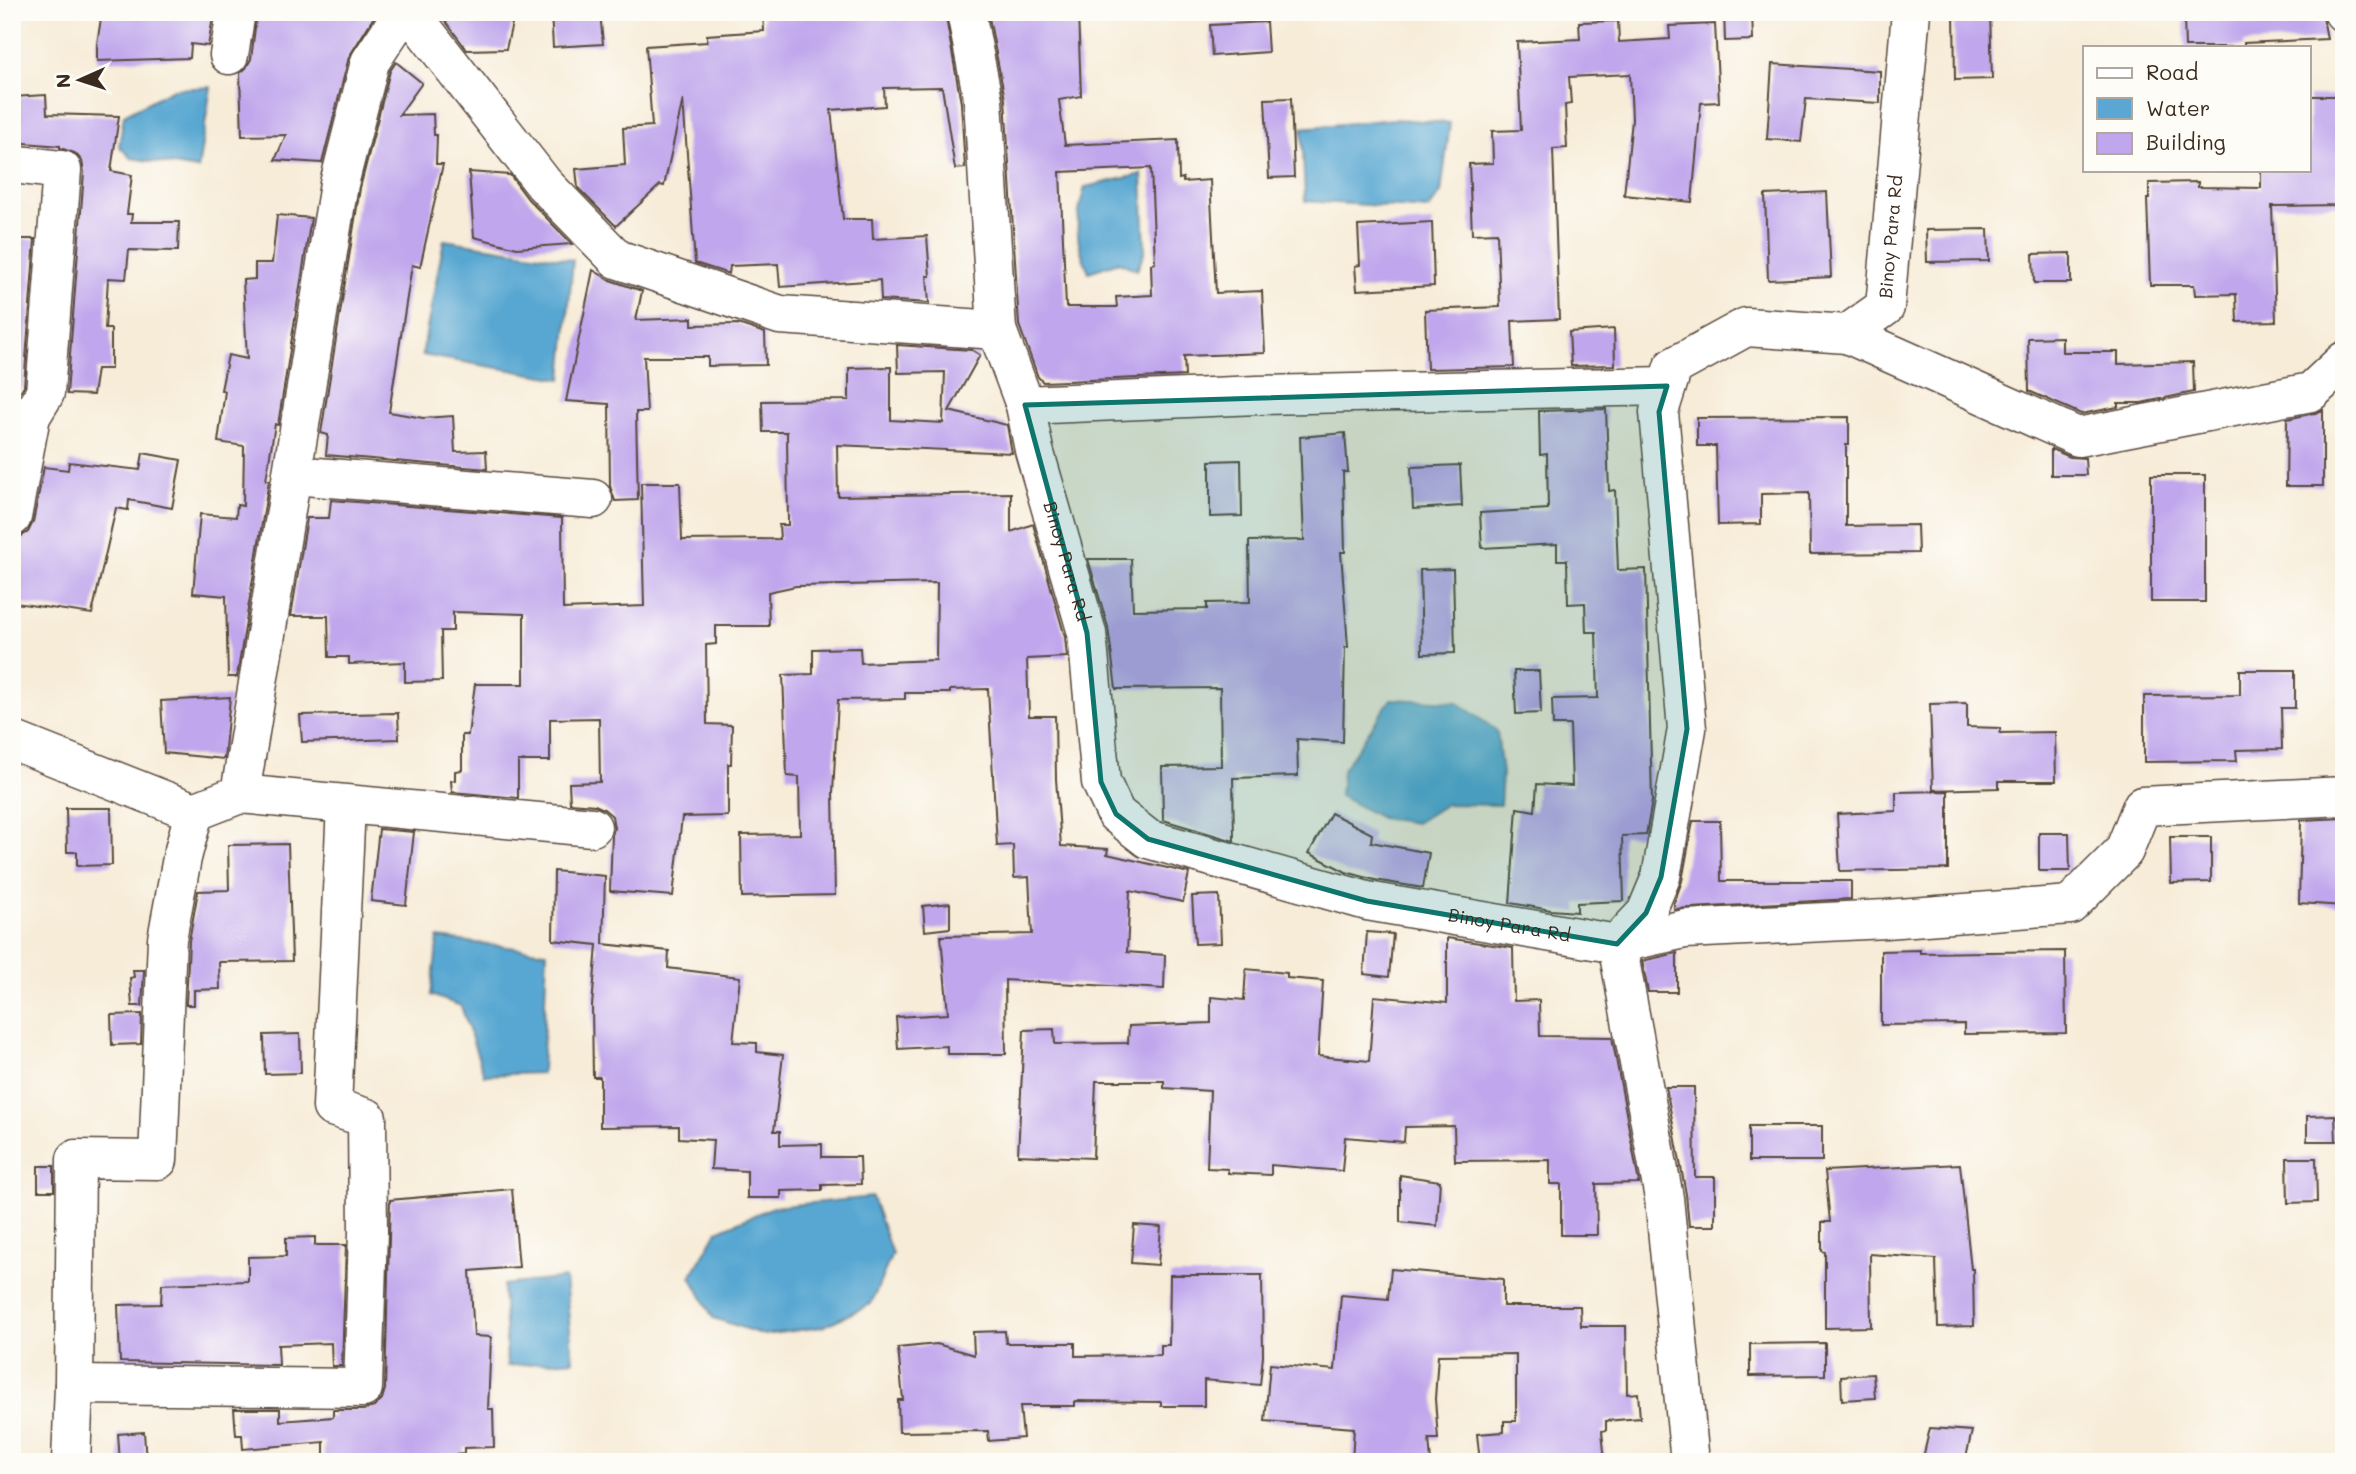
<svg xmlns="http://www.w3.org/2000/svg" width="2356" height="1474" font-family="Mali,sans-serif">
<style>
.water{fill:#59a7d2;stroke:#4a6878;stroke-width:2}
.building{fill:#c0a6ec;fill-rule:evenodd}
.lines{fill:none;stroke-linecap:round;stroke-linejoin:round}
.minor-casing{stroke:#57473a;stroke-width:41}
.minor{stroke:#fff;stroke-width:38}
.marked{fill:#0f766e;fill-opacity:0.2;stroke:#0f766e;stroke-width:5;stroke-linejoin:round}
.labels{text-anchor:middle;stroke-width:6;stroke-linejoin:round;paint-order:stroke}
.street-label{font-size:18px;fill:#3b2a1e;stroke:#fdfcf7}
</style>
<rect width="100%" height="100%" fill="#fdfcf7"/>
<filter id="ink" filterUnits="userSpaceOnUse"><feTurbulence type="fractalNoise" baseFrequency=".0143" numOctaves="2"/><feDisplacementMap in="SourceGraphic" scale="14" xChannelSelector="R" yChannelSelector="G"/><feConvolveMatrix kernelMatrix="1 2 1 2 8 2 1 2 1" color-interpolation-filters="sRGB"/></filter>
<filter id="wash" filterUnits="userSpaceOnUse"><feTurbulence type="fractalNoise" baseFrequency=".00686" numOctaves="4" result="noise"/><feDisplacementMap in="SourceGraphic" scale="28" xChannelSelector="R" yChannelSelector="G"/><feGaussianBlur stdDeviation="1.57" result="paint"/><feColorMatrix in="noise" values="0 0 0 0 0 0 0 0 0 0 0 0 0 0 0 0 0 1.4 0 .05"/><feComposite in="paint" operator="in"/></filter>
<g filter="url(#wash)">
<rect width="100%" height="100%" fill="#f7ecd8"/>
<g class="water">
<polygon points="211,87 198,169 131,158 119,146 124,115 173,89"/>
<polygon points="1394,119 1450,123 1441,193 1429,209 1305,201 1302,128"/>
<path d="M1142,174L1145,251L1137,270L1119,262L1089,272C1074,239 1075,221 1085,187Z"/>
<polygon points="444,240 573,260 562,379 422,355"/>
<polygon points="1391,699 1457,702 1497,731 1502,774 1500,805 1446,804 1416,823 1381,818 1340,796 1342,771"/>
<polygon points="438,938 547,952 542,1073 484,1075 461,1006 431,995"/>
<polygon points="872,1197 892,1254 871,1304 822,1327 764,1335 713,1318 691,1276 717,1231 773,1207"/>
<polygon points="565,1278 573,1360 507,1366 503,1285"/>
</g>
<g id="blocks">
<g class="building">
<polygon points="102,12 205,14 214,12 208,46 191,44 190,58 97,61 97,44"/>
<polygon points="257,12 377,12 349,57 322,163 275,160 286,135 242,136 240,73 246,68 251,59"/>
<polygon points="551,12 600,12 603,44 553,47"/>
<polygon points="763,12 945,12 961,103 965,168 955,169 942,87 884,88 885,106 831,110 843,219 872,219 873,239 927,236 930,276 927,276 929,303 881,300 880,280 780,287 778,264 730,266 729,274 695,263 683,99 664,186 660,185 616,226 578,188 576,169 625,165 623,128 652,126 646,46 707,42 707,35 764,31"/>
<path d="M988,12H1078L1081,96L1059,100L1065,145L1178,140L1179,179L1183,178V182L1210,180L1216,293L1262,291L1265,353L1184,356L1185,376L1043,382L1038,377L1019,325L1005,99ZM1151,168L1155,263L1151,264L1152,295L1116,297L1117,307H1066L1060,172Z"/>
<polygon points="1724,12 1752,12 1753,40 1725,41"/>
<polygon points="1954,12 1990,12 1992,79 1955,80"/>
<polygon points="2249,12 2322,12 2327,39 2244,43 2244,47 2185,47 2184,18 2250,17"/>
<polygon points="443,13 513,19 506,49 467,50 443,18"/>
<polygon points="1618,21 1619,42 1670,39 1669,26 1715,24 1719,102 1701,103 1692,202 1624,195 1632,120 1630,74 1569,77 1571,104 1565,105 1567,148 1553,149 1559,319 1512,321 1514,367 1427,369 1425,310 1500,307 1497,233 1472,234 1469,164 1493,163 1492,131 1521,130 1517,42 1580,39 1579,22"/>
<polygon points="1266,22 1268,52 1212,56 1210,25"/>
<polygon points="396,62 422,83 399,115 433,114 434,135 437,135 436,164 443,164 420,267 412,265 389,412 423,418 453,416 455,452 486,451 487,469 326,455 328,435 321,433 360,188 390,71"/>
<polygon points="1772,64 1880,71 1880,103 1806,99 1801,142 1767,139"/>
<polygon points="46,95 47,114 119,116 111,171 132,175 127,214 132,214 131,222 179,222 178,251 129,250 126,279 108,278 105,329 111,329 111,369 97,369 93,395 67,394 84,172 82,161 75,153 60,148 60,146 13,142 12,97"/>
<polygon points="2309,96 2344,96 2344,152 2337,152 2338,205 2272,206 2276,321 2237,322 2236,294 2195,295 2194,285 2150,285 2147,199 2149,199 2149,183 2198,182 2198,187 2261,188 2261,170 2309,170"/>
<polygon points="1291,98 1294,177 1269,178 1265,99"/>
<polygon points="469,172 510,175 528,199 572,244 517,248 474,237"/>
<polygon points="1827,192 1831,277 1768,280 1765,195"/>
<polygon points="277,215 311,218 278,425 275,424 266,480 269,480 237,677 228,677 226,596 193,593 200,514 236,517 237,505 243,506 244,446 218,442 225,391 221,390 228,355 247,359 243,280 255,279 255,263 272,263"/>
<polygon points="1432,222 1434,286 1357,290 1355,266 1360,265 1358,226"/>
<polygon points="1988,229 1989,261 1927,262 1926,230"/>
<polygon points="12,239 35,239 24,386 19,393 12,393"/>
<polygon points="2071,253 2071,283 2034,283 2033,254"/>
<polygon points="593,270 610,280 642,291 636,320 692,318 692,325 738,324 765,333 766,365 708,366 708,357 644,357 647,412 636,412 638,500 615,501 610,486 609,404 566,401"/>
<polygon points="1614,329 1615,365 1571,366 1569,332"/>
<polygon points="2062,337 2062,352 2118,352 2118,364 2193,362 2194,392 2141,403 2118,403 2118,407 2081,414 2029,391 2028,338"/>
<polygon points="897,345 972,350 980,355 949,411 1007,425 1012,453 837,445 838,496 1011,493 1011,532 1033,524 1065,637 1067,657 1027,659 1029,716 1055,716 1056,779 1061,846 1108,849 1107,854 1189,873 1183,902 1130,891 1127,952 1165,955 1164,989 1005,980 1006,1054 947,1054 947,1046 898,1049 896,1017 948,1014 941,936 1032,934 1029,877 1014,878 1013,845 997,846 988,689 950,690 950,693 905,693 905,699 838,700 833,793 835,895 742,897 741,835 800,834 799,777 787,776 783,675 813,674 813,649 860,648 861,663 936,660 937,583 796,586 768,592 769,626 716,626 716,644 706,645 707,724 732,725 731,764 728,764 728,816 682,817 673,896 610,891 612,835 614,828 612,816 604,809 595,805 570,803 569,783 600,782 599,718 550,719 550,761 518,761 518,798 452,792 451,781 455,780 455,771 462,770 462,735 468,735 475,684 524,684 524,614 453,612 453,631 441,631 442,681 405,682 405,662 349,664 349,657 329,657 328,616 291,616 307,518 329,518 331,500 562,518 563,609 644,606 641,483 680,483 682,540 780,539 779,525 788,525 787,432 763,432 762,401 849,400 849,368 891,367 891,420 943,423 945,372 898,373"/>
<polygon points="1606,409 1609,491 1615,490 1618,570 1646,569 1652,801 1646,835 1622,836 1624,901 1577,903 1577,912 1551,910 1510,903 1517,808 1535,811 1537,784 1572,786 1570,725 1553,725 1552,699 1598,698 1596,632 1586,632 1585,603 1568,604 1567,560 1557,560 1557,544 1482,548 1480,513 1548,509 1547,454 1540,455 1539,411"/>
<polygon points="2323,410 2323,486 2286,486 2287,419 2315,413"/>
<polygon points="1849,417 1849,445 1846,445 1846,526 1917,525 1918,553 1810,554 1809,493 1761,494 1761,524 1718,525 1716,446 1697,446 1697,418"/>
<polygon points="1345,433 1348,472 1343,472 1345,552 1341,552 1348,647 1345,647 1343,742 1297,739 1298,776 1233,778 1234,841 1163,820 1162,767 1221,766 1220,688 1116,689 1108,627 1088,559 1131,559 1133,610 1207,609 1207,603 1250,602 1249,541 1304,540 1300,437"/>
<polygon points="2051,449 2070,457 2085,458 2086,475 2051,475"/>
<polygon points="143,453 181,460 172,508 129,500 128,510 116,508 92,614 15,603 20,572 12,572 12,538 20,537 28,532 33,522 44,467 68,470 69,462 140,470"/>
<polygon points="1241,460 1242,516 1210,517 1210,461"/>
<polygon points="1460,465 1462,506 1413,509 1411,467"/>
<rect x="2151" y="475" width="54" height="127"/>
<polygon points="1453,569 1455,653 1422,654 1420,570"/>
<polygon points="2240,670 2295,670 2295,708 2281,708 2282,749 2236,750 2237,761 2144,762 2144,696 2240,695"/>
<polygon points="1514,671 1539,671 1541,713 1516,714"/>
<polygon points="230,697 224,759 164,753 161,701"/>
<polygon points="1967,703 1967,727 2000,728 2000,733 2055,732 2056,781 1999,781 1999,788 1933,790 1930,704"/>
<polygon points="398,713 399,739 302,742 300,715"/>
<polygon points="1948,791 1948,869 1840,871 1837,814 1896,811 1896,792"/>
<polygon points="66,808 111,808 112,865 77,866 77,852 67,852"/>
<polygon points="1331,813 1372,834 1371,842 1429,853 1423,888 1375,880 1346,872 1309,853"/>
<polygon points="2344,818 2344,906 2299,903 2301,820"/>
<polygon points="1693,821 1720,821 1721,881 1851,881 1851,899 1674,909 1674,903 1682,881"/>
<polygon points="379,829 414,832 406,905 371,901"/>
<polygon points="2039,833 2069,833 2070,871 2039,871"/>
<polygon points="2170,837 2211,837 2211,882 2171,883"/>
<polygon points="288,844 292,961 219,962 220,989 194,990 194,1005 186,1005 189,941 198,891 229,890 228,845"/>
<polygon points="554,871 605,876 603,944 669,951 668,968 740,977 733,1042 757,1043 757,1052 783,1055 774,1131 780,1131 780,1145 822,1144 822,1157 860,1157 861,1184 822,1185 822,1190 781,1191 781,1198 747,1198 747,1171 711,1169 713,1140 679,1138 679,1126 600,1127 600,1077 593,1077 592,1006 597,945 553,940"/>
<polygon points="1219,895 1221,943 1195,944 1192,896"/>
<polygon points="950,903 950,928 925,931 923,906"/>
<polygon points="1367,932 1393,934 1389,977 1364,974"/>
<polygon points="1447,938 1513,948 1514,1001 1539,1000 1540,1036 1612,1037 1639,1183 1596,1184 1597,1235 1561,1235 1561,1184 1550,1184 1550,1160 1455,1161 1454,1126 1405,1127 1404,1142 1345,1137 1342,1171 1271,1165 1271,1175 1228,1173 1228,1169 1207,1168 1210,1091 1164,1088 1164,1081 1096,1081 1093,1158 1018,1155 1024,1030 1054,1029 1055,1044 1128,1043 1129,1026 1211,1023 1211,997 1244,1000 1246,969 1287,973 1287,978 1323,981 1318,1056 1369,1061 1374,996 1447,1003"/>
<polygon points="1920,950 1920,953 2065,951 2066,1033 1964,1034 1964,1024 1881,1025 1881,951"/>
<polygon points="1677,953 1677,992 1648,992 1642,961"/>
<polygon points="133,970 144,970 142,1006 132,1006 130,978 134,977"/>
<polygon points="142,1014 141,1044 112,1045 111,1015"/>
<polygon points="300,1034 301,1073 265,1074 264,1035"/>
<polygon points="1666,1087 1694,1087 1695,1177 1715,1177 1715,1226 1689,1226 1686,1194"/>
<polygon points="2335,1115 2336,1141 2307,1141 2307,1116"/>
<rect x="1749" y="1126" width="73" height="35"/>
<polygon points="2287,1158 2316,1158 2317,1202 2288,1203"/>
<polygon points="1960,1164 1971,1269 1973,1269 1974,1326 1938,1327 1936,1259 1870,1254 1871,1327 1825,1328 1825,1252 1822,1251 1822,1222 1830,1222 1825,1171"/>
<rect x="38" y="1166" width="16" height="25"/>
<polygon points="1400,1175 1440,1181 1437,1226 1400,1222"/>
<polygon points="512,1189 519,1267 470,1271 474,1336 491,1337 488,1409 493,1409 494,1447 464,1448 464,1453 456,1454 456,1462 324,1462 324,1442 243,1449 242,1435 236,1435 234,1409 280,1409 280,1421 333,1417 333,1410 363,1410 374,1407 382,1399 385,1389 390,1200"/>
<polygon points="1134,1225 1161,1227 1158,1265 1131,1263"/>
<polygon points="315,1237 315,1245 346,1245 342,1366 332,1366 331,1343 278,1345 279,1365 120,1362 118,1305 161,1304 162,1284 248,1281 248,1257 286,1256 286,1238"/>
<polygon points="1391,1269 1503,1279 1503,1306 1580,1306 1581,1326 1626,1326 1627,1394 1638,1393 1640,1418 1606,1421 1606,1430 1602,1431 1605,1462 1480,1462 1477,1434 1504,1432 1504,1421 1516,1421 1516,1354 1438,1355 1435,1399 1438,1439 1429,1439 1431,1462 1352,1462 1354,1428 1265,1421 1270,1364 1335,1370 1341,1295 1388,1299"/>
<polygon points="1170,1275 1262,1275 1263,1356 1260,1385 1204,1380 1204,1406 1161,1406 1161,1402 1075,1401 1075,1406 1020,1406 1023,1438 989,1441 988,1431 899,1432 898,1400 903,1400 898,1348 937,1344 974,1355 973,1332 1005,1331 1006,1343 1075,1343 1075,1356 1161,1355 1161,1345 1169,1345"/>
<polygon points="1825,1343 1825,1375 1750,1376 1750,1344"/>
<polygon points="1873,1374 1875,1398 1842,1400 1841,1376"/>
<polygon points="1930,1428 1972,1431 1965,1462 1922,1462"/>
<polygon points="144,1432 146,1462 120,1462 118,1434"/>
</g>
</g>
</g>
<g filter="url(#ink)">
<use href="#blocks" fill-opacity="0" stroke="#57473a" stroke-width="2"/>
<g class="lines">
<g class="minor-casing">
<g id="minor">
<polyline points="410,12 544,184 617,259 780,315 997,330"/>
<path id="s1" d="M966,12L983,100L997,330L1025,405L1034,450L1087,633L1101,782L1116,814L1148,839L1367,901L1617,944L1646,913L1661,877L1687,729L1659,412L1673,367L1746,327L1847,334L1885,307L1911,12"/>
<polyline points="2343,12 2344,13"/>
<polyline points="229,55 236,12"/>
<polyline points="12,164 62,170 45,393 31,416 12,517"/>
<polyline points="1847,334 2078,437 2311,392 2344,361"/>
<polyline points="1025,405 1257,395 1667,386"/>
<polyline points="292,475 593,499"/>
<polyline points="12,740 194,812"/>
<polyline points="240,794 592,827"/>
<polyline points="74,1385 76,1159 158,1160 167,939 182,858 194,812 240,794 339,184 370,62 403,12"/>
<polyline points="71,1462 74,1385 363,1388 368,1232 367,1118 332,1107 346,805"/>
<polyline points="1690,1462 1664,1198 1617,944 1685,929 1886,919 2070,905 2124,851 2142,806 2344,796"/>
</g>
</g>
<use href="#minor" class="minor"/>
</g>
</g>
<path class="marked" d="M1667,386L1659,412L1687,729L1661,877L1646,913L1617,944L1367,901L1148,839L1116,814L1101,782L1087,633L1025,405Z"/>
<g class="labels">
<g class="street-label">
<text dy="6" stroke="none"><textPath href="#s1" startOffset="2242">Binoy Para Rd</textPath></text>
<text dy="6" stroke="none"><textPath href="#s1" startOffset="562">Binoy Para Rd</textPath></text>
<text dy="6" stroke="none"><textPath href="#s1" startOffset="1234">Binoy Para Rd</textPath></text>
</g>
</g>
<rect width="2356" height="1474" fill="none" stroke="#fdfcf7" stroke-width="42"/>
<rect x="2083" y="46" width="228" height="126" fill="#fdfcf7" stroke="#afa8a0" stroke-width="2"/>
<rect x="2097" y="68" width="35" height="10" fill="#ffffff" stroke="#afa8a0" stroke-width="2"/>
<text x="2146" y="80" font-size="21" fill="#3b2a1e">Road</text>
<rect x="2097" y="98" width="35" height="21" fill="#59a7d2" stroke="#afa8a0" stroke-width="2"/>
<text x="2146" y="116" font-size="21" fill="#3b2a1e">Water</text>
<rect x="2097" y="133" width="35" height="21" fill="#c0a6ec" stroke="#afa8a0" stroke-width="2"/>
<text x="2146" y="150" font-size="21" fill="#3b2a1e">Building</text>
<g transform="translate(80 80) rotate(267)" stroke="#fdfcf7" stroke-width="5" paint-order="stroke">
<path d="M0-5L12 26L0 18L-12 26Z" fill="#3b2a1e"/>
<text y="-10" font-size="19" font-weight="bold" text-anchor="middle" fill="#3b2a1e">N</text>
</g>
</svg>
